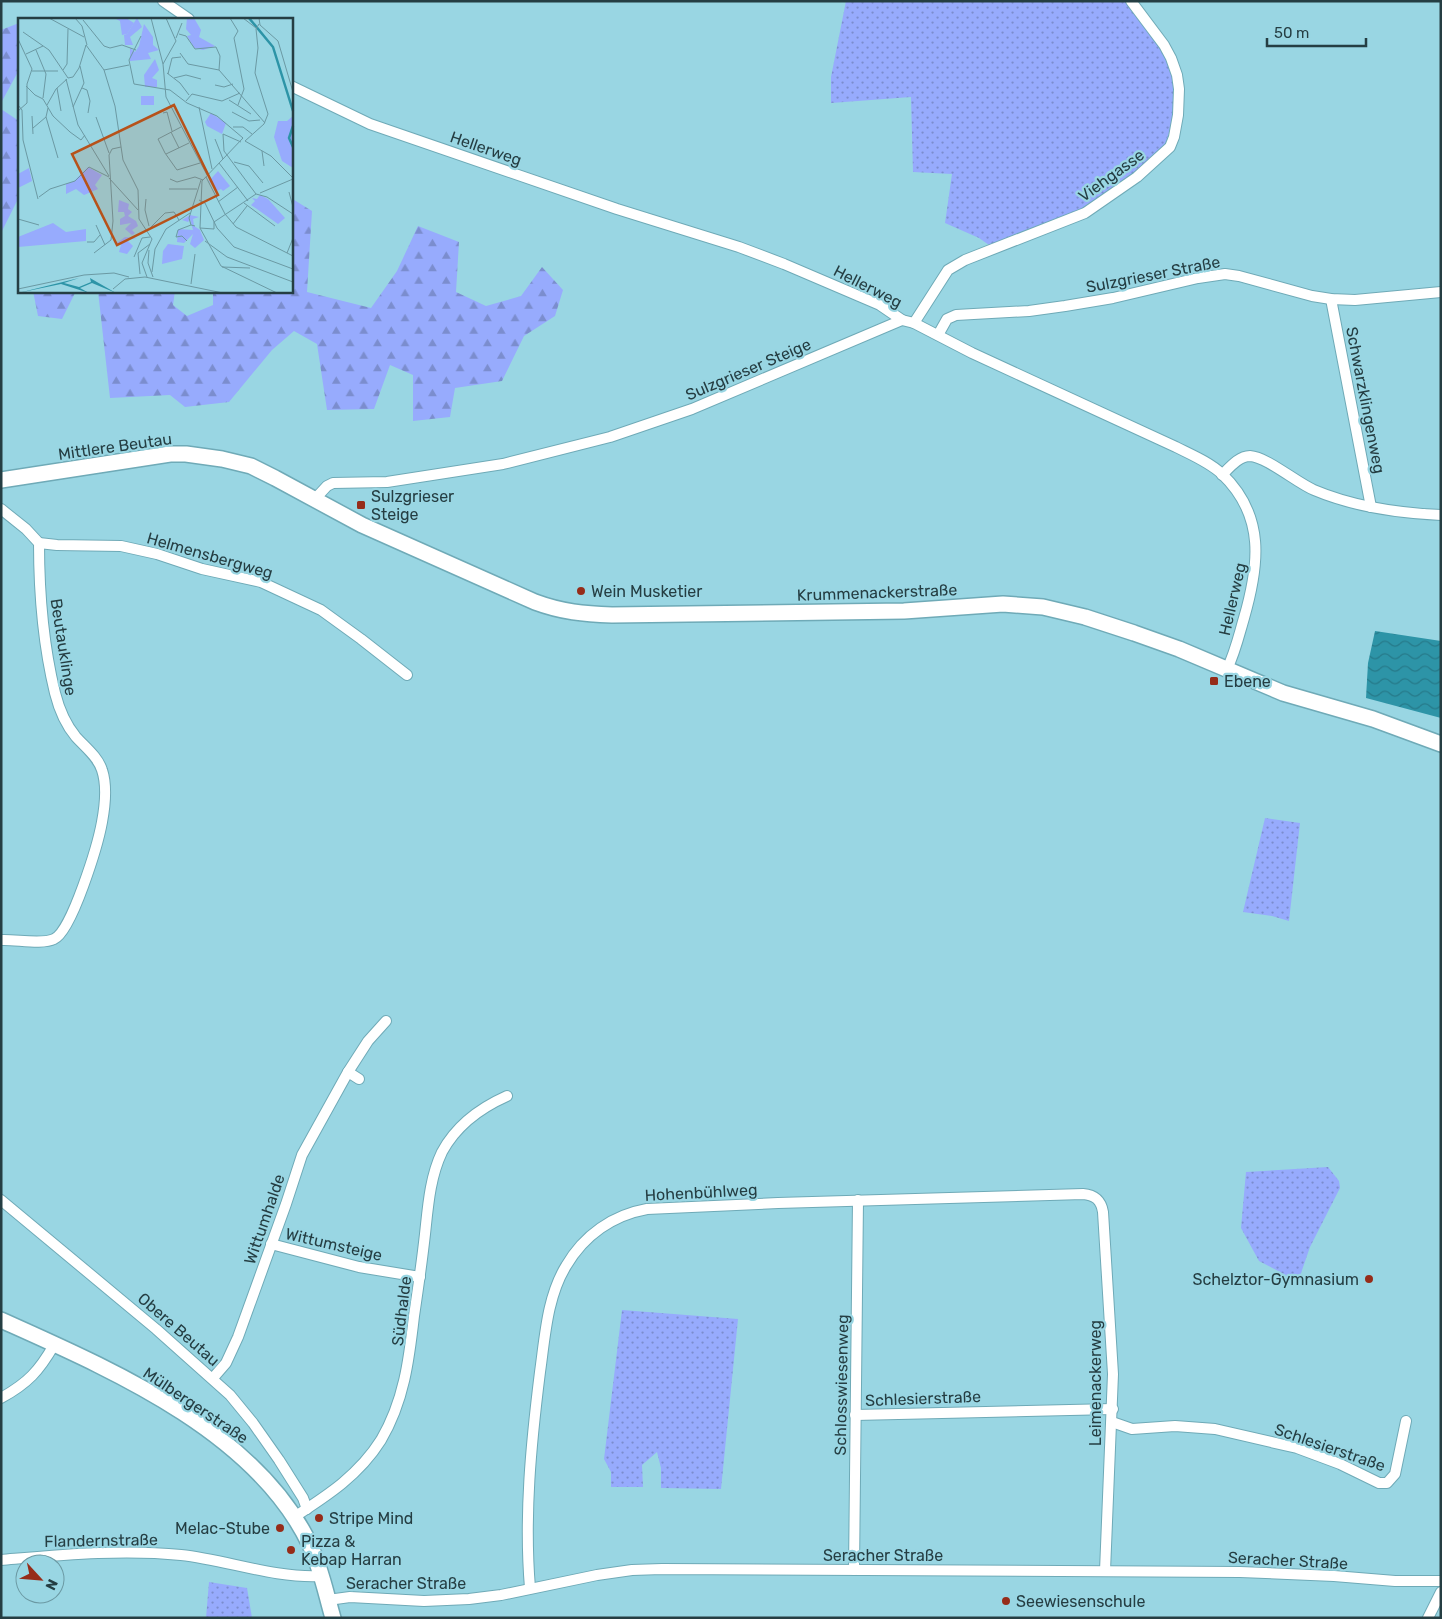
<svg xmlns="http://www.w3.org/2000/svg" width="1442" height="1619" font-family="Rubik,sans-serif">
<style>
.grass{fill:url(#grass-dots)}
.forest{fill:url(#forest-firs)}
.water{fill:url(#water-waves)}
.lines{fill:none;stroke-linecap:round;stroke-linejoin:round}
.street-casing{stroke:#6faab7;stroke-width:12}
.secondary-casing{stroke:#6faab7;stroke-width:18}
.street{stroke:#fff;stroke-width:10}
.secondary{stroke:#fff;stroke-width:15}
.poi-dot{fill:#962c19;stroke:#99d6e3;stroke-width:2}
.labels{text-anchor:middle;stroke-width:4.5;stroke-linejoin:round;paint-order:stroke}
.street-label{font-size:16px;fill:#253e43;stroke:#99d6e3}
.poi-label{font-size:16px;fill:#253e43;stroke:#99d6e3;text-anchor:start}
.inset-river{fill:none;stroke:#2d94a7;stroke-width:2.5}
.inset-road{fill:none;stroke:#6b99a3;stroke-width:1}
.view{fill:#b7521a;fill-opacity:0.15;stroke:#b7521a;stroke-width:2.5}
.inset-edge{fill:none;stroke:#253e43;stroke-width:2.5}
</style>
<defs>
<pattern id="grass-dots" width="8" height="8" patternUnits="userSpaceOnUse" patternTransform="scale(1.25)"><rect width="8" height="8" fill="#97abfd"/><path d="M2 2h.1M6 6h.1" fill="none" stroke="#7b8dce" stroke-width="1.8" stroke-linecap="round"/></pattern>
<pattern id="forest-firs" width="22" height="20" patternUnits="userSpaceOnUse" patternTransform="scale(1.25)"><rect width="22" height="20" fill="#97abfd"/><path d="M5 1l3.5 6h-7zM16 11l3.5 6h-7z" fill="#7b8dce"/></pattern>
<pattern id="water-waves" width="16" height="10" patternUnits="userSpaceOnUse" patternTransform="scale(1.25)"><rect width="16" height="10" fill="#2d94a7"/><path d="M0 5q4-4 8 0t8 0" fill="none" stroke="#267a8a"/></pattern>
</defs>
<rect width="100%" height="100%" fill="#99d6e3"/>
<g class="grass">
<polygon points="846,1 1126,1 1164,52 1174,81 1174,118 1165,145 1141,168 1085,208 989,245 979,238 945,223 952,174 913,172 911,97 831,103 831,77"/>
<polygon points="1265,818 1300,823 1289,921 1272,916 1243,912"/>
<polygon points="1328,1167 1339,1181 1340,1188 1310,1247 1300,1276 1295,1282 1282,1273 1259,1261 1241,1228 1246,1172"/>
<polygon points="622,1310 738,1319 721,1489 661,1488 661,1468 657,1452 642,1465 643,1487 611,1487 611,1472 604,1459"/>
<polygon points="209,1582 247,1588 252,1618 206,1618"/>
</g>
<g class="forest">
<polygon points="19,23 19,70 1,103 1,30"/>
<polygon points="1,109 19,121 19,197 1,233"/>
<polygon points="291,198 312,211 307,292 371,308 397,271 418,226 459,242 456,292 486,306 521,296 542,267 563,290 555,316 524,336 502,381 455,388 450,417 413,421 413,375 390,365 374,409 327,410 317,344 294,331 272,350 229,402 185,407 170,395 110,398 98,291 175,291 173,305 187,316 213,305 213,291 291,291"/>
<polygon points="33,291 76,291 62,319 38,316"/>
</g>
<polygon class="water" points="1375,631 1441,641 1441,718 1366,698 1368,663"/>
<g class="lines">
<g class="street-casing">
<g id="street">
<polyline points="163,1 189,19"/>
<path d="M291,86L370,124L617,209L739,247L784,264L880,305L902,320L914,323L972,353L1176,447C1192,455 1209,462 1222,474C1266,516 1259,566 1244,618C1239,635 1235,653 1227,669"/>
<polyline points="1331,299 1371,507"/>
<polyline points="914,323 948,270 965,260 1085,213 1137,177 1170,147 1174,137 1178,115 1179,89 1177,75 1171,58 1164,45 1131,1"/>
<polyline points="938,335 947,319 956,315 1029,311 1065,306 1113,298 1198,278 1225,274 1239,276 1312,296 1331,299 1355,300 1441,292"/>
<path d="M1222,475C1230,467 1239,456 1250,456C1267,457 1297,483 1314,490C1354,507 1398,513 1441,515"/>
<polyline points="314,500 327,486 333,483 387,482 503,464 610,437 692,409 902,320"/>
<path d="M1,509L26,529L39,543C39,593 43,644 55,693C59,709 66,725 76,737C85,747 98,757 102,770C107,785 105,806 102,822C98,844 72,931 54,939C42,945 15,939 1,940"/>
<polyline points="39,543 57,545 121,546 157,554 202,569 261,582 321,610 361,639 407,675"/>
<polyline points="348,1072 359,1079"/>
<polyline points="1,1200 156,1329 230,1395 253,1423 279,1460 303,1498 307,1509"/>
<polyline points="271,1244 359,1267 420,1277"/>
<polyline points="213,1378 226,1363 238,1337 286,1204 302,1155 348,1072 368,1041 386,1021"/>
<path d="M1,1398C28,1383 39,1371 54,1345"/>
<polyline points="855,1415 1113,1409"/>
<polyline points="1112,1422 1132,1429 1175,1426 1215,1429 1297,1448 1340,1464 1379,1483 1387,1483 1395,1474 1406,1421"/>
<path d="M294,1517C328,1495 359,1475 381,1440C404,1401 409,1360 414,1316C418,1289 422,1261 425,1234C428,1206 430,1177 442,1152C456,1126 480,1108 507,1096"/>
<path d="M1,1560C61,1555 121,1549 181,1555C227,1560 273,1578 320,1576"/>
<polyline points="854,1570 858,1200"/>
<path d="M530,1588C524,1516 531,1444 540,1372C545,1337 547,1297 566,1266C584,1235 613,1215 647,1209L778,1203L1083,1194C1095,1195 1101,1200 1103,1212L1113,1374L1105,1571"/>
<polyline points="328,1600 350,1597 424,1601 469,1599 501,1595 597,1575 632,1570 662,1569 1240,1572 1334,1576 1395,1581 1441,1581"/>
<polyline points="1428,1618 1441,1592"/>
</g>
</g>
<g class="secondary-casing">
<g id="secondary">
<path d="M1,480L170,454H186L222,459L251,466L275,478L362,525L535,602C562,612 584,614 612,615L904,611L1003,604L1043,607L1085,617L1134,633L1179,649L1283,693L1373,719L1441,744"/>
<path d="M1,1320C110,1369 256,1431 310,1545C321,1568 326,1594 333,1618"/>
</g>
</g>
<use href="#street" class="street"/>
<use href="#secondary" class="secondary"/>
</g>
<g class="poi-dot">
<rect x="356" y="500" width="10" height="10" rx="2.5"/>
<circle cx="581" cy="591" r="5"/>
<rect x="1209" y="676" width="10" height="10" rx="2.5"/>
<circle cx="1369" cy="1279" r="5"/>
<circle cx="319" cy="1518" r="5"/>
<circle cx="280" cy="1528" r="5"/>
<circle cx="291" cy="1550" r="5"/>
<circle cx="1006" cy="1601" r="5"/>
</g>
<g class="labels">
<g class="street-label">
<text transform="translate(486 148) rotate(19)" y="6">Hellerweg</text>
<text transform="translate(1111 175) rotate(-36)" y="6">Viehgasse</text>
<text transform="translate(1153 274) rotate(-11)" y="6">Sulzgrieser Straße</text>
<text transform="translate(868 286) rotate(27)" y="6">Hellerweg</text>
<text transform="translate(748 369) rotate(-23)" y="6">Sulzgrieser Steige</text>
<text transform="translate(1366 400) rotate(79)" y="6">Schwarzklingenweg</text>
<text transform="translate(115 446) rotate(-8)" y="6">Mittlere Beutau</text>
<text transform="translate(210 555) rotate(16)" y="6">Helmensbergweg</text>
<text transform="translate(877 592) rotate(-2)" y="6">Krummenackerstraße</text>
<text transform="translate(1232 599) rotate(-77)" y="6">Hellerweg</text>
<text transform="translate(64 647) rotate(81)" y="6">Beutauklinge</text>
<text transform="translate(701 1192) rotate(-3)" y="6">Hohenbühlweg</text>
<text transform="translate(264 1219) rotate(-71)" y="6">Wittumhalde</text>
<text transform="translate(334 1244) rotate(13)" y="6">Wittumsteige</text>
<text transform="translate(401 1311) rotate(-83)" y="6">Südhalde</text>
<text transform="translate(179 1329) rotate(41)" y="6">Obere Beutau</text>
<text transform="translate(1095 1383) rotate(-90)" y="6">Leimenackerweg</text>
<text transform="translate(841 1385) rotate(-89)" y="6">Schlosswiesenweg</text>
<text transform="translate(923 1398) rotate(-2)" y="6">Schlesierstraße</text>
<text transform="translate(196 1405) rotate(34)" y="6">Mülbergerstraße</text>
<text transform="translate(1330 1447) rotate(19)" y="6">Schlesierstraße</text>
<text transform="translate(101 1540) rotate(-1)" y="6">Flandernstraße</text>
<text x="883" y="1561">Seracher Straße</text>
<text transform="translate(1288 1560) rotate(3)" y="6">Seracher Straße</text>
<text x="406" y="1589">Seracher Straße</text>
</g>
<g class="poi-label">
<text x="371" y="502">Sulzgrieser<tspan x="371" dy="18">Steige</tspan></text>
<text x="591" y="597">Wein Musketier</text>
<text x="1224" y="687">Ebene</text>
<text x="1359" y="1285" text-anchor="end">Schelztor-Gymnasium</text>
<text x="329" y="1524">Stripe Mind</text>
<text x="270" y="1534" text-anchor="end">Melac-Stube</text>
<text x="301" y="1547">Pizza &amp;<tspan x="301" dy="18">Kebap Harran</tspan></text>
<text x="1016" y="1607">Seewiesenschule</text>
</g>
</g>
<g transform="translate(18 18)">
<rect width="275" height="275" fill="#99d6e3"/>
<path d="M108,0L116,5L109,16L104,17L102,3L98,1ZM126,6L135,19V27L141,32L130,35L133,41L112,43V30L117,34L121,28ZM137,41L141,52L134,60L139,62V69H127L126,57ZM70,149L84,157L77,167L80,171L66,177L58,171L48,176V166L56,163ZM11,150L14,163L0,170V156ZM200,153L212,168L205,173L203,171L199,173L191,163ZM172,197L181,199L175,201L176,208L182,212L186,222L177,230L172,226L175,216L166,225L159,224L160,211L175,212L172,201L170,204L164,202ZM35,205L48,214L68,211V223L0,229V219ZM150,226L166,228L164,241L144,246L145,233Z" fill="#97abfd"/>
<path d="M119,0L124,9L112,19L115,27H107L106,17L109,16ZM101,182L111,186L110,191L114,194L110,198L118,203L120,208L114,212L117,215L114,217L107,211L113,205L102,207V201L107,198L106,194H100ZM107,219L119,220L109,222L115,228L109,236L101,234L103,227L99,225Z" fill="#97abfd"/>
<path d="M242,177L250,181L267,200L260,206L233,187L237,183L234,180L239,181Z" fill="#97abfd"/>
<path d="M169,0H176L183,12L181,19L197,28L185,32L176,30L169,18L173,17L168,11ZM118,78H136V87H123V78ZM193,95L208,105L204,116L189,108L187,104ZM275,98V150L264,143L256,119L260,103H269Z" fill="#97abfd"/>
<path d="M61,260L46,265L61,269L73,264L72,260L98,275L74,265L62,270L71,275L43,266L0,275Z" fill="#2d94a7"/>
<path class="inset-river" d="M231,0L255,29L275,93M275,108L271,120L275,129"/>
<path class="inset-road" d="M31,0L66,19M57,0L64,8L69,27M133,0L145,46M148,0L158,23L145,46L148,79L189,157M212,0L220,13L216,20L226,71L220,87M225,0L238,10M241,0L242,7L260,23L275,74M65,2L86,28L92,30L104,27L118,32M5,14L31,32L50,60L55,59L61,50L68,27L86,52L97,88L105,142L120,172L121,201L134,221L124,245L129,259M161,16L168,18L177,31L198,29L202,38L201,52L247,105M123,18L111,42L116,66L152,72L169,85L199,98L225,120M158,20L164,5M0,21L14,51L9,66V85L0,93M18,32L28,56L25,80M162,35L170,46L201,52M8,36L25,28M45,52L49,46L50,11M86,52L111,47M14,53H40M149,55L162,65L171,77M150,56L154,40L163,39M156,60L168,57L183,61M48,61L60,107L91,158M197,67L206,69L215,66M8,68L17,77L25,81L35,98L52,114L63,122L67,117M39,70L43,93M64,70L69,72L72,83L70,95M211,82L233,96M168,83L174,76L204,83L222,75M0,87L4,92L5,122L20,181M29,87L38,71L49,61M55,89L66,65L62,48M181,89L194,151M30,90L28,99L40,140M214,94L231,103L242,102M145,95L149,94L154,113M14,98L15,116M78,99L91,135M163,109L140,121L147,135L159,152L182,145M215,109H225L234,116M15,110L28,99M153,114L161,130M225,120L184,163L182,210L203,248L259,275M197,121L205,141M227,123L246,106L250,96L237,55L240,30L238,11L241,6M227,123L253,138L275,160M223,124L205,116L206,133L238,176M244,133L246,148M148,136L171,125M216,144L231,148L245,165M201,145L230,183M188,159L207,196L218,209L275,238M91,160L120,192M152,161L159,164L177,159L185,162M151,171H179M271,174L275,189M242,175L275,161M21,179L32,171L57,163L71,149L91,159M128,181L127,192L131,208M181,182L187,185L199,210L216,229L275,251M200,184L220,169M226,185L257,208M0,201L21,207M215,206L229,188M78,207L87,227M177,208L173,207L171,200L183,162M182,210L196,211V204L238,176L249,179L275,196M129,213L147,195L156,194L161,202M169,223L164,218L158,219L160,212L173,207M187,223L209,239L275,264M69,224H76L82,217M131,232L130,245L135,259M76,235L93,222L95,203L91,137L94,131L103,129M269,235L275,220M116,239L124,220L132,219M204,249L232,250M134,254L137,231L148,211L172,195M122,256L120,235L132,226M173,266L177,236M0,271L66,257L96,255L111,259M95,271L107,261L127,259L205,275"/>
<path class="view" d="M156,87L200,177L99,227L54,136Z"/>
<rect width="275" height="275" class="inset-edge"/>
</g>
<rect width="1442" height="1619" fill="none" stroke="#253e43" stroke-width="5"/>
<g transform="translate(40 1579) rotate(116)"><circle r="24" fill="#99d6e3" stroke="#6b99a3"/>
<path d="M0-4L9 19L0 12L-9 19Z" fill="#962c19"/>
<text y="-8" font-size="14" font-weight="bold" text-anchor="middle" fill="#253e43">N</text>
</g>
<path d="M1267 38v8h99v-8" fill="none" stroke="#253e43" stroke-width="2.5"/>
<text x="1274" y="38" font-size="15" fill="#253e43" stroke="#99d6e3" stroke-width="4" paint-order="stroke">50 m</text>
</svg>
